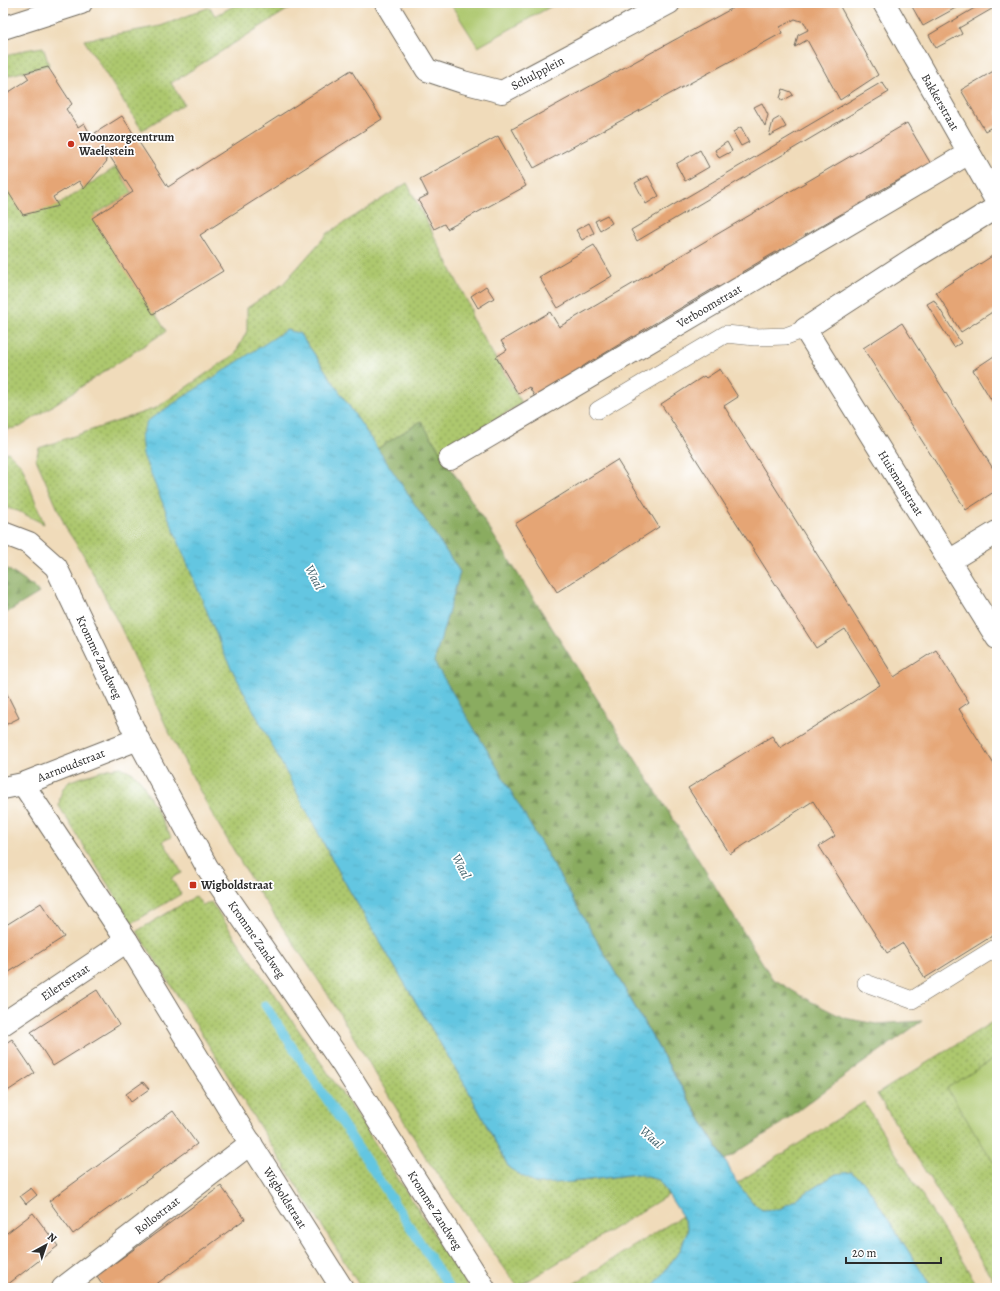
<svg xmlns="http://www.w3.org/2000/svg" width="1000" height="1291" font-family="Alegreya,serif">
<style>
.grass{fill:url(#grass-dots);stroke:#6c7a4c}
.forest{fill:url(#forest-firs);stroke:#5a6c46}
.park{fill:#adc86e;stroke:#6c7a4c}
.water{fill:url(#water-ripples);stroke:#477886}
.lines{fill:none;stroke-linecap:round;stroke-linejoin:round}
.stream{stroke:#63c6e1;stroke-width:9}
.building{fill:#e5a574}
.lane-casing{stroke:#70695d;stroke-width:18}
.street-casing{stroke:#70695d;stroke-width:24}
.lane{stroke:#fff;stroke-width:17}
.street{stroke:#fff;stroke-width:22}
.poi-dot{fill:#c8321e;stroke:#fff;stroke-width:1.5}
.labels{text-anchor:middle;stroke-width:3.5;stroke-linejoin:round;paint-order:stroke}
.street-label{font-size:12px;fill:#2b2b2b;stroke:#fff}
.poi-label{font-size:12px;font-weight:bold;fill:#2b2b2b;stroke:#fff;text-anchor:start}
.water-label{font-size:13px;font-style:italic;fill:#3f616b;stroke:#fff}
</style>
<defs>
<pattern id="grass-dots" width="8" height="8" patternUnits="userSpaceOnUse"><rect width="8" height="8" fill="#adc86e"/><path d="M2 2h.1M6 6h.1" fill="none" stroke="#8da35b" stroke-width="1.8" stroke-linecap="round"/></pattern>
<pattern id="forest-firs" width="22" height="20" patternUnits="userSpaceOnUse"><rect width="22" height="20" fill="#8aac61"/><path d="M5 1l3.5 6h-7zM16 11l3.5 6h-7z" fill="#718c50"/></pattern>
<pattern id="water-ripples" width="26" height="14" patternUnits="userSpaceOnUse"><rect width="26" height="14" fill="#63c6e1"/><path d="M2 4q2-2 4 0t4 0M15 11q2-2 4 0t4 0" fill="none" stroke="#56aac1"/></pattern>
</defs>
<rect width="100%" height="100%" fill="#fff"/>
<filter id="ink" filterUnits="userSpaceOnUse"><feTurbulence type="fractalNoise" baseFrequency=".025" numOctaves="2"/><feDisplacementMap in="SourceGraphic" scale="8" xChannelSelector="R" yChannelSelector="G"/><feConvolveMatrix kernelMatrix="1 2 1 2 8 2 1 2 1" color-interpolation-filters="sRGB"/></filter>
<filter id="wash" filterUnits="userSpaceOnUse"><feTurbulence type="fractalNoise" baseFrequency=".012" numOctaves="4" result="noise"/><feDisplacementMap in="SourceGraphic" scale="16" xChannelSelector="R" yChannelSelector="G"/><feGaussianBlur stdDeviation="0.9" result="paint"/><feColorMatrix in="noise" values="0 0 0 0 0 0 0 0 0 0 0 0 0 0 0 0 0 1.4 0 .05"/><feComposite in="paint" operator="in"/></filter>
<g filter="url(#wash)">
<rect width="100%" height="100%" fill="#f0dbba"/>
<g class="grass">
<polygon points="239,3 298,3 171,83 184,104 142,130 84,40 161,26 210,7 215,16"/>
<polygon points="43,47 49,65 10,75 3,80 3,57 25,50"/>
<polygon points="116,167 132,192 94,215 166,331 20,427 3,430 3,182 23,213 59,204"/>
<polygon points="407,183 471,309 471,317 522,403 441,453 421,421 377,449 313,352 299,333 286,330 324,844 348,888 468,1090 509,1168 573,1182 637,1174 659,1180 668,1195 518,1287 428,1161 327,993 258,891 211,812 168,730 122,630 83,554 67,530 36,459 39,448 156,408 235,354 247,331 247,308 283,284 328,233"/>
<polygon points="8,452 22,466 44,524 18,511 3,507 3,453"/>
<polygon points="121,767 133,773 141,781 171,837 163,841 182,873 171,878 181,894 132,923 59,806 60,797 63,788 70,781 108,769"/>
<polygon points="196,896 203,906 211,902 352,1108 469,1288 361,1288 137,931"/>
<polygon points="997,1019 997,1286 877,1094"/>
<polygon points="864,1102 979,1288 932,1288 865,1183 836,1174 780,1209 762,1210 754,1204 737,1183"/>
<polygon points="682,1216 688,1229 681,1249 652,1288 567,1288"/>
</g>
<g class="forest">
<path d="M421,421L663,803L772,978L806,999L844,1018L876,1024L922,1021L839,1080L775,1128L725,1160C626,995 533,826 433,662L460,572L377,449Z"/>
<polygon points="3,568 6,568 35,588 39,593 3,615"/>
</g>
<g class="park">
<polygon points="450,3 557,3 478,47"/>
<polygon points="997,1057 997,1168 947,1088"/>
</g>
<polygon class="water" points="286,330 299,333 313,352 460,572 434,662 490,755 674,1075 728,1166 737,1183 754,1204 762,1210 780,1209 836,1174 851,1172 865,1183 932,1288 652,1288 681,1249 688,1229 682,1216 659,1180 636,1174 573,1182 536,1184 509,1168 468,1090 348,888 324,844 226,658 143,455 141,436 147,421"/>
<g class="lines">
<polyline class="stream" points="265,1005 450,1288"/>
</g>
<g id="blocks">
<g class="building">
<polygon points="742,3 838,3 878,75 840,100 807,40 795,47 798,35 808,30 804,22 795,19 780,27 782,33 534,168 512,129"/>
<polygon points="910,3 960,3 961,5 923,26"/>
<polygon points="983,3 997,3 997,6 959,28 962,34 936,48 929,35"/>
<polygon points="48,67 72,104 66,109 78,127 84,123 93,139 97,136 95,133 122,116 168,187 351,70 382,119 200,235 223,271 153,314 92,218 133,192 105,149 101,151 107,161 84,189 79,181 53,197 58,206 23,215 3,184 3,96 29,79 25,73"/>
<polygon points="997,69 997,124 985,131 961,90"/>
<polygon points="882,82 889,92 637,241 631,230"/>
<polygon points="783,89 791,92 793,95 782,101 780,98"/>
<polygon points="762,103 768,115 765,126 754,107"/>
<polygon points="780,117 786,127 769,136 773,121"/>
<polygon points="907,123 931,164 907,178 906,176 867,198 868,201 845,214 843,213 805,235 806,237 782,251 781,249 742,272 743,274 719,289 718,286 640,332 641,334 634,338 633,336 597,358 599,359 596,361 594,359 582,367 583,369 535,397 529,387 518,394 496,357 507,350 501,341 550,312 559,327"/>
<polygon points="741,127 749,142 741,146 733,132"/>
<polygon points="498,136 526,186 447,229 444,224 434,229 418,200 428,195 420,179"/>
<polygon points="727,142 732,151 719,158 715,150"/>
<polygon points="700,150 709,167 685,181 676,164"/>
<polygon points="648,176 659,196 646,204 635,183"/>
<polygon points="607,215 612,223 600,230 595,221"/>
<polygon points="589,223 594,233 582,240 576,230"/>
<polygon points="594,245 612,276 558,308 539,277"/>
<polygon points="997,253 997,309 961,332 936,292"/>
<polygon points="486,286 494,298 478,308 471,296"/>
<polygon points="934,300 961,343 954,347 927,304"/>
<polygon points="902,323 997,475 997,490 966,510 863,348"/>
<polygon points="997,354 997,398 992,401 973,370"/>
<polygon points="720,369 738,397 724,406 894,677 936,650 969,702 959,709 997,769 997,933 925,978 903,943 887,953 819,846 835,836 813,801 730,854 688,788 772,736 780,748 880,685 845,629 816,648 661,404 704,376 706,378"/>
<polygon points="617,460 659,527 557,592 515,524"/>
<polygon points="3,686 19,718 3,726"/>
<polygon points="41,903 64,937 3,976 3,927"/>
<polygon points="97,990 119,1025 53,1066 31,1032"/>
<polygon points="12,1039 35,1073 3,1094 3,1045"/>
<polygon points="143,1082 149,1089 131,1102 126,1094"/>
<polygon points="173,1111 197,1144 73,1234 49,1201"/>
<polygon points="221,1186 245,1219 151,1288 105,1288 97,1276"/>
<polygon points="31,1188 37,1195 26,1204 20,1196"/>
<polygon points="33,1213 58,1246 3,1288 3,1236"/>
</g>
</g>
</g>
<g filter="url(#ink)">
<use href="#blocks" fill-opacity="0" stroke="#70695d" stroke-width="1"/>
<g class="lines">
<g class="lane-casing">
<g id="lane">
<polyline points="598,410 726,334 755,337 786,336 805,329"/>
<polyline points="866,983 912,1000 997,947"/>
</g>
</g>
<g class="street-casing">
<g id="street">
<path id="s1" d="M386,3L427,70L463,82L502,92L669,3"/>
<path id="s2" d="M884,3L997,202"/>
<polyline points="3,28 81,3"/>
<path id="s3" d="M997,207L914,258L805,329L997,638"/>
<path id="s4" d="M450,459L969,153"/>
<path id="s5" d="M3,533L29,543L56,567L138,739L207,867L343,1065L484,1288"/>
<polyline points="949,561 997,532"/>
<path id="s6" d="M23,784L127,941L232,1114L342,1288"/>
<path id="s7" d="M3,788L23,784L138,739"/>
<path id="s8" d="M3,1024L127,941"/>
<path id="s9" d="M63,1288L251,1143"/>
</g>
</g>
<use href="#lane" class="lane"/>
<use href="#street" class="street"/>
</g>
</g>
<g class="poi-dot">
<circle cx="71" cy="144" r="4"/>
<rect x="189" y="881" width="8" height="8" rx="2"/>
</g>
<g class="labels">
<g class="street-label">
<text dy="4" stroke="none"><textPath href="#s1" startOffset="197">Schulpplein</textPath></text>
<text dy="4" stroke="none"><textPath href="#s2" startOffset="114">Bakkerstraat</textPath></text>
<text dy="4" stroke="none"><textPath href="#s4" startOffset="301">Verboomstraat</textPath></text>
<text dy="4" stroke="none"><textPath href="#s3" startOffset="409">Huismanstraat</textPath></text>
<text dy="4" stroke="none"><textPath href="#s5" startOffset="164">Kromme Zandweg</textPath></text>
<text dy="4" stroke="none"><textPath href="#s7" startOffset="72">Aarnoudstraat</textPath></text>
<text dy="4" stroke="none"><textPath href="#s5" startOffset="488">Kromme Zandweg</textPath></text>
<text dy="4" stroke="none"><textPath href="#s8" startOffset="75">Eilertstraat</textPath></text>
<text dy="4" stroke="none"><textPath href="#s6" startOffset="490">Wigboldstraat</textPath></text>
<text dy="4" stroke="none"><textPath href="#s5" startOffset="812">Kromme Zandweg</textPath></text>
<text dy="4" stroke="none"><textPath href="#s9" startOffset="119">Rollostraat</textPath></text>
</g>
<g class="poi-label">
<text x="79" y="141">Woonzorgcentrum<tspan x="79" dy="14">Waelestein</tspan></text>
<text x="201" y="889">Wigboldstraat</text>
</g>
<g class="water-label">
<text transform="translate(315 577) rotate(63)" y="5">Waal</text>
<text transform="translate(462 866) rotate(63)" y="5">Waal</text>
<text transform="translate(652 1137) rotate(42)" y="5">Waal</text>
</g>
</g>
<rect width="1000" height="1291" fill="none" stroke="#fff" stroke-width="16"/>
<g transform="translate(46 1245) rotate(40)" stroke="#ffffff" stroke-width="3" paint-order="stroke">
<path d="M0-3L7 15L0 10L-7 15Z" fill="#2b2b2b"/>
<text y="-6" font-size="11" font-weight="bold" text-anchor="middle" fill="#2b2b2b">N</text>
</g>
<path d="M846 1257v6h95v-6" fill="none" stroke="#2b2b2b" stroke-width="2"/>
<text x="852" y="1257" font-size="12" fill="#2b2b2b" stroke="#ffffff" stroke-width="3" paint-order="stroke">20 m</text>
</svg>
